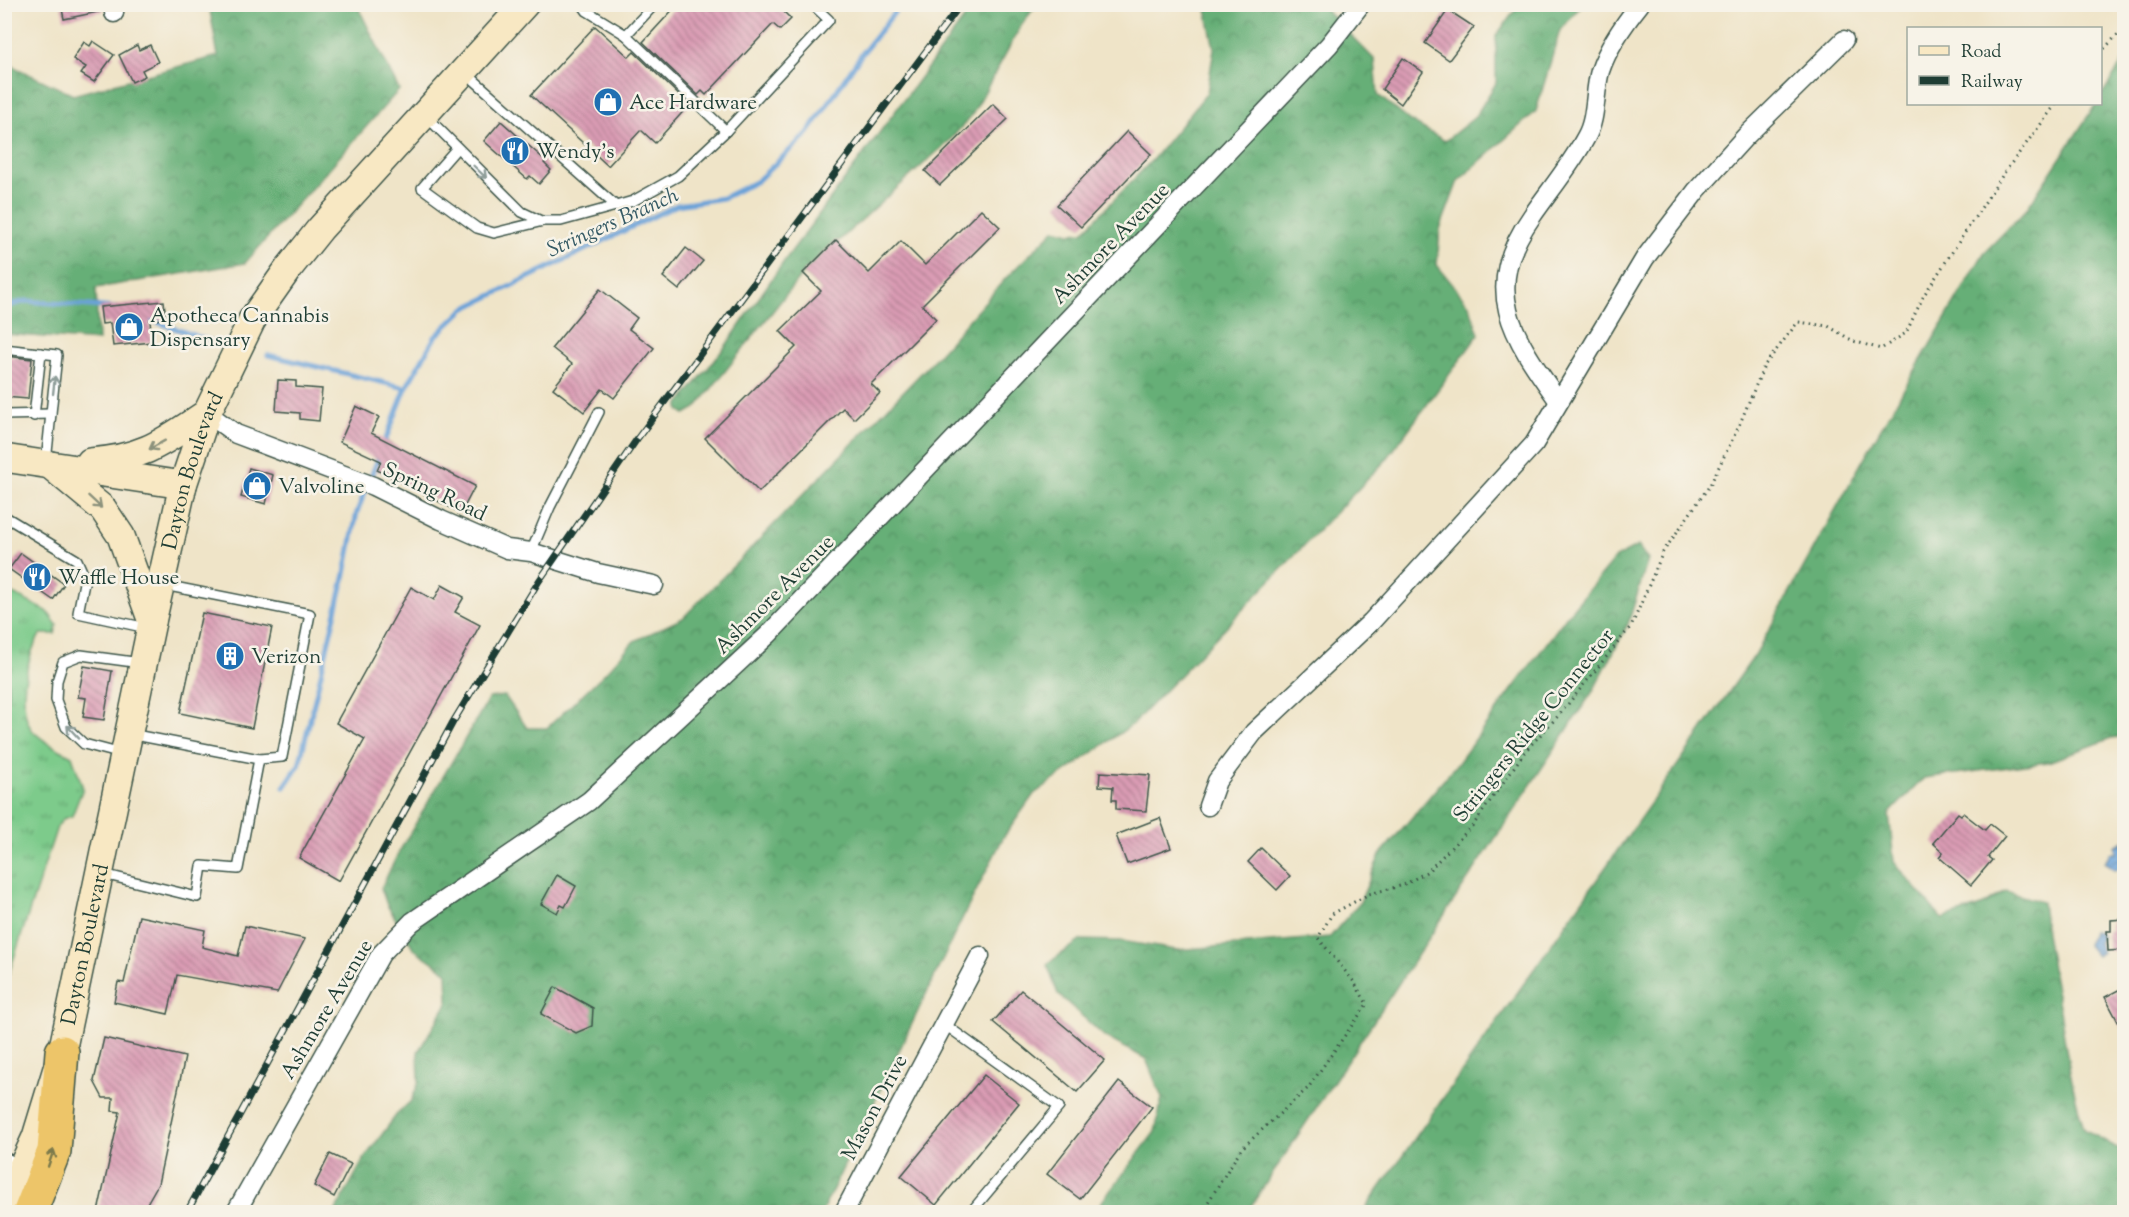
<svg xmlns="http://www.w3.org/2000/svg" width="2129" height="1217" font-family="'Sorts Mill Goudy',serif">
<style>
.grass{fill:url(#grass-tufts);stroke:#4e8460;stroke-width:1.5}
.forest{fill:url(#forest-crowns);stroke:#427656;stroke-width:1.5}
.water{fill:url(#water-waves);stroke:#447086;stroke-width:1.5}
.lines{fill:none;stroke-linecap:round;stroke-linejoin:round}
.stream{stroke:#6aa2d8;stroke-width:5}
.building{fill:url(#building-back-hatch)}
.service-casing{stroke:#3e564a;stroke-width:12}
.minor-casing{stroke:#3e564a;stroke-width:21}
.secondary-casing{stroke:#3e564a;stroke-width:30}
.motorway-casing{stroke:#3e564a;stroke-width:36}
.path{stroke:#3e564a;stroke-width:3;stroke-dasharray:1.5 4.5;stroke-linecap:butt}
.service{stroke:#fff;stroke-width:9}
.minor{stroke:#fff;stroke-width:18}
.secondary{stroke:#f8e8c3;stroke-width:27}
.motorway{stroke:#edc569;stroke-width:33}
.rail-casing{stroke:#1f3d34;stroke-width:7}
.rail{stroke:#f7f3e8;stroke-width:4.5;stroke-dasharray:14;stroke-linecap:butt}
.oneway{stroke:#8f9e9a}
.oneway2{stroke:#8c927c}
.oneway3{stroke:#7c7a4c}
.labels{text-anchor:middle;stroke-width:5;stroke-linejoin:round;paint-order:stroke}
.poi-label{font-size:21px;fill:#1f3d34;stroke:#f7f3e8;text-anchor:start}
.street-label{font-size:21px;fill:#1f3d34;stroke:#f7f3e8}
.water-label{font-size:22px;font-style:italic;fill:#365b65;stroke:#f7f3e8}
</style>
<defs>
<pattern id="grass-tufts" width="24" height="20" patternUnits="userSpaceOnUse" patternTransform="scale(1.5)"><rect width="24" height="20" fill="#7dcb8b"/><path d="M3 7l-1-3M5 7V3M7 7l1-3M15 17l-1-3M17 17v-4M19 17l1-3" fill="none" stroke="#66a672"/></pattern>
<pattern id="forest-crowns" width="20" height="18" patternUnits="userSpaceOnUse" patternTransform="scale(1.5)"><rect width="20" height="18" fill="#66af77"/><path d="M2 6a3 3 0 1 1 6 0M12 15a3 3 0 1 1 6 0" fill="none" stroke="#539062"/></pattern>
<pattern id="water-waves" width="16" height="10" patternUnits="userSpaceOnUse" patternTransform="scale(1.5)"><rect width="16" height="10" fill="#6aa2d8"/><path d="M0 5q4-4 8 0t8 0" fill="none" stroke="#5785b0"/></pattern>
<pattern id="building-back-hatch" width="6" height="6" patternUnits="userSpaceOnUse" patternTransform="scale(1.5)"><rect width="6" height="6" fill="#da9bb4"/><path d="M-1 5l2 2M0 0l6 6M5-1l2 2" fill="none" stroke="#b08093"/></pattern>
</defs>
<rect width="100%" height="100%" fill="#f7f3e8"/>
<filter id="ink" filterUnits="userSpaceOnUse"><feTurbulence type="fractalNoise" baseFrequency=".0167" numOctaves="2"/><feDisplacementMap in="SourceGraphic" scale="12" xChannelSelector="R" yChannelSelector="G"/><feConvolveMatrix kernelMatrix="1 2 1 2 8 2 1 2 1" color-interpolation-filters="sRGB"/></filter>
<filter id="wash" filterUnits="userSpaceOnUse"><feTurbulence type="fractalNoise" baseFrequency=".008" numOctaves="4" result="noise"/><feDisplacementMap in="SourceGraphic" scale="24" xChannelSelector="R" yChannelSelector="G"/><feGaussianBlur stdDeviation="1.35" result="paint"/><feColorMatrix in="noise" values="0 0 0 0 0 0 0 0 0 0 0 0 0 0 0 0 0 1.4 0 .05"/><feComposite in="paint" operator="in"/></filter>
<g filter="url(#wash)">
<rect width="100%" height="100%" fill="#efe4c8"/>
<path class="grass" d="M5,590L47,611L57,625L55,634H41C26,652 16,712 33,731C44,742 58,749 72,756L83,788L72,816L63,819L57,827L9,973L5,974L4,701L8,694Z"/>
<g class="forest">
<polygon points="209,5 357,5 399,90 245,263 96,288 98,341 5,334 4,27 12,66 73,95 218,56"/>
<polygon points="974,5 1036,5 1021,26 972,115 949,141 803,273 696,408 685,414 679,410 679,404 725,347 785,260"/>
<polygon points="1205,5 1321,5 1375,60 1378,95 1410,121 1445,141 1475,117 1496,83 1496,36 1519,5 1582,5 1560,30 1536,111 1458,181 1440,229 1437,265 1469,305 1479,334 1386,460 1133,724 1034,794 1003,838 961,921 822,1212 335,1212 364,1159 397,1114 411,1101 419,1082 418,1052 448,1002 447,972 414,949 387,905 381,888 399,852 489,698 505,696 527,728 547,728 605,673 634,641 683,618 930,364 1006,278 1055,229 1070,233 1083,232 1153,159 1207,93 1214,48"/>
<path d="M2124,60V736L2112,738L2048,762L1924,778L1889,814L1894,862L1942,919L1984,905L2006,891L2042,902C2046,941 2054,978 2061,1016C2067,1056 2072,1089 2084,1129L2124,1152V1212H1363L1755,655L1874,440L1984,253L2026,210L2096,104H2100L2101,96Z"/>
<polygon points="1638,546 1648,560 1628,624 1593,691 1247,1212 1094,1212 1155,1132 1162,1098 1146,1059 1105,1037 1058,994 1047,964 1081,940 1121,941 1176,950 1330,937 1360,902 1380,855 1458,763 1566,617 1615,558"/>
<polygon points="5,636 8,694 5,701"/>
</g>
<g class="water">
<polygon points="2124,841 2124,864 2120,869 2114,869 2105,862 2110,853 2116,853 2115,846"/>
<polygon points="2092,931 2099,932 2101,937 2098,943 2102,952 2097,956 2088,945"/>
</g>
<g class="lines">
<g class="stream">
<polyline points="4,307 26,301 116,308"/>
<polyline points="145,318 225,346"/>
<polyline points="268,355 406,388"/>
<polyline points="284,787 299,765 345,574 357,512 406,388 435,337 464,309 677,205 723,198 757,181 808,133 861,55 901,4"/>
</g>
</g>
<g id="blocks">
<g class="building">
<polygon points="61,4 103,4 103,11 64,19"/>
<polygon points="678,4 776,4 791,19 780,30 773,24 706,95 702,91 698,95 643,42"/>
<polygon points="1448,10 1474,27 1449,60 1425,43"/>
<polygon points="595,26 629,57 634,52 689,105 655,143 641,130 608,166 531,95"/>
<polygon points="93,41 114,55 94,82 81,74 86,67 73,59 84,42 90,46"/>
<polygon points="137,45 139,50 150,45 158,62 142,70 145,76 132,82 119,55"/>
<polygon points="1403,58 1423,72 1401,104 1382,89"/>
<polygon points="993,104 1008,119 940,185 925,171"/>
<polygon points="501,121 546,161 544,163 551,170 539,184 530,176 527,179 484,141"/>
<polygon points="1127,131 1151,154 1081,227 1057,205"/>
<polygon points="981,209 1000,227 922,305 936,319 871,384 880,393 854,419 843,408 759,492 705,438 796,347 780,331 821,291 803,273 836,240 869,273 901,241 925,265"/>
<polygon points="686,248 703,261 679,290 663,277"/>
<polygon points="600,289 637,318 629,329 654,348 614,398 602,389 584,412 553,388 572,364 552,348"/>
<polygon points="164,301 166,319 150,320 152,342 113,346 110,323 102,324 100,307"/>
<polygon points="5,356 32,359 28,399 4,397"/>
<polygon points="278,380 296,381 296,387 322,389 319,421 300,419 300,413 276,411"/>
<polygon points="356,406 379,417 371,433 475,486 461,513 377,470 381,461 340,442"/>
<polygon points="249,468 273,475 266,504 241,497"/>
<polygon points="21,553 64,584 53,600 9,569"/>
<polygon points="442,585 464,597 455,612 480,625 339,881 299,858 365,739 336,723 411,587 434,600"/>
<polygon points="202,613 272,627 252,728 180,713"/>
<polygon points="84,666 112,671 104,720 83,717 86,698 78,697"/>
<polygon points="1100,772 1150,775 1146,811 1116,809 1116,800 1112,800 1113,787 1099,786"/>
<polygon points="1958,813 1961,815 1963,813 1985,830 1990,824 2005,836 1988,857 1992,860 1971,885 1939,857 1943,852 1933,843"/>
<polygon points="1160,818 1171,848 1127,864 1116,835"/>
<polygon points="1261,848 1290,876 1277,890 1248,862"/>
<polygon points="557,875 576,886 565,907 561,905 557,913 541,904"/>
<polygon points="139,916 205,930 202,947 238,956 245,926 305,939 277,993 177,975 168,1014 114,1002 118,982 124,983"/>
<polygon points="2124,919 2124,950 2108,951 2107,931 2111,931 2111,920"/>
<polygon points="555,987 593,1008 592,1026 576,1033 541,1014"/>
<polygon points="2124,987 2124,1033 2105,997"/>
<polygon points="1021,990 1105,1060 1077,1092 993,1022"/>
<polygon points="104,1038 185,1057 158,1184 142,1212 98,1212 120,1112 112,1111 113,1098 103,1098 94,1081"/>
<polygon points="984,1075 1019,1103 936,1205 901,1176"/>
<polygon points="1119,1082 1152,1107 1080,1199 1047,1174"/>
<polygon points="330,1154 351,1164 334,1197 314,1186"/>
</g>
</g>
</g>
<g filter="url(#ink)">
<use href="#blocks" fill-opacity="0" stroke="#3e564a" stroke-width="1.5"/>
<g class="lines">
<g class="service-casing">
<g id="service">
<polyline points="582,4 587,11 626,35 726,131"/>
<polyline points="626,35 655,4"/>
<polyline points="466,73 616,206 633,201 678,176 726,131 829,20 812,4"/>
<polyline points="427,117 522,212 541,221 561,221 616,206"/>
<polyline points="457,148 422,188 477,228 494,233 543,221"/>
<polyline points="4,349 57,355 46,462"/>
<polyline points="4,415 51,414"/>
<polyline points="34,416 41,353"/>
<polyline points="4,516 77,560 85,578 78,613 147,628"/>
<polyline points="531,552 550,507 599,412"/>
<polyline points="130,734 259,759 282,757 310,614 164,585"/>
<polyline points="122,754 84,744 66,727 56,700 57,681 63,662 81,655 141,663"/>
<polyline points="103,874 197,897 202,866 238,869 259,759"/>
<polyline points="944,1024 1059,1107 971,1212"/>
</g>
</g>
<g class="minor-casing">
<g id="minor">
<polyline points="114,4 114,13"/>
<path d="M1558,400C1512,335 1480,290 1532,216C1550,190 1571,165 1586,137C1597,118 1594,92 1600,71C1608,47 1624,24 1640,4"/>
<polyline points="207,413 236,434 373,486 441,520 507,549 531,552 598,573 654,585"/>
<polyline points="1208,806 1217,781 1254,732 1371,622 1534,444 1645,258 1697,190 1745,137 1844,40"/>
<polyline points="4,1162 21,1170"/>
<polyline points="236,1212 381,954 412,922 589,801 768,635 1329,45 1361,4"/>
<polyline points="844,1212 980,956"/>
</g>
</g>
<g class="secondary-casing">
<g id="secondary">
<polyline points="4,458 183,485"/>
<path d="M90,462C145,458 163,442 207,413"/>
<polyline points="50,465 103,509 121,536 152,622"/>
<path id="s1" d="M4,1207L36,1137L62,1052L152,622L183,485L207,413L252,320L288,269L320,229L525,4"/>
</g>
</g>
<g class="motorway-casing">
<polyline id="motorway" points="30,1212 54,1151 62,1052"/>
</g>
<g class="path">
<polyline points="2100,53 2124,28"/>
<polyline points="1202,1212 1241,1149 1308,1088 1367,1004 1354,982 1318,938 1332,914 1369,894 1404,885 1428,871 1474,824 1526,750 1560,714 1632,625 1663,552 1710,485 1738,428 1764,366 1798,322 1828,326 1853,341 1881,349 1906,333 1924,295 2004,173 2056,104"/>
</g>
<use href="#service" class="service"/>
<use href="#minor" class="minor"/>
<use href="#secondary" class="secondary"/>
<use href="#motorway" class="motorway"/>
<g class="rail-casing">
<polyline id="rail" points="187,1212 453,722 539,581 637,439 961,4"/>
</g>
<use href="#rail" class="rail"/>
</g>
<defs><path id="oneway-shaft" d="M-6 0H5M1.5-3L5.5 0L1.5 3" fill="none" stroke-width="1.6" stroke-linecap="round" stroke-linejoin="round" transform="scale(1.5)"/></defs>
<g class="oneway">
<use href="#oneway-shaft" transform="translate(480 172) rotate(44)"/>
<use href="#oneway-shaft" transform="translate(54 385) rotate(-84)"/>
<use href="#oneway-shaft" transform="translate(73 732) rotate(-133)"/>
</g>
<g class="oneway2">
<use href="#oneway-shaft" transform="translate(157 445) rotate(151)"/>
<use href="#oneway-shaft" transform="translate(95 502) rotate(43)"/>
</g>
<use class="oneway3" href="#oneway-shaft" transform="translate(51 1158) rotate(-71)"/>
</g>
<defs>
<g id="shop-disc" transform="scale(1.5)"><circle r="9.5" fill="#1f6fb2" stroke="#f7f3e8"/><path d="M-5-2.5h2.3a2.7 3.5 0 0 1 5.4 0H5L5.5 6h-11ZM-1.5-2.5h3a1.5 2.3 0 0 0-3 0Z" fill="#fff"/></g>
<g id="restaurant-disc" transform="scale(1.5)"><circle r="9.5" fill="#1f6fb2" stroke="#f7f3e8"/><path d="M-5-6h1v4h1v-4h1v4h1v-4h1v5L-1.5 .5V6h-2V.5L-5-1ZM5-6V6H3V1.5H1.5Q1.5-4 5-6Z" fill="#fff"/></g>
<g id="building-disc" transform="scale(1.5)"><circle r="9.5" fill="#1f6fb2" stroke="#f7f3e8"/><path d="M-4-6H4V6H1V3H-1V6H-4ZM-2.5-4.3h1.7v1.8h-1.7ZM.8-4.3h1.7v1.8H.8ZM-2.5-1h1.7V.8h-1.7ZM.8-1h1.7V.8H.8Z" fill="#fff"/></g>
</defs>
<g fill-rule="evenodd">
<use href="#shop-disc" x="608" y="102"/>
<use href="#restaurant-disc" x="515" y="151"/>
<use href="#shop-disc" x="129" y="327"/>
<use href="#shop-disc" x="257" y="486"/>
<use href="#restaurant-disc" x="37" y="577"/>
<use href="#building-disc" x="230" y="656"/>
</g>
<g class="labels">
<g class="poi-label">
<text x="629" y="109">Ace Hardware</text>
<text x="536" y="158">Wendy's</text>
<text x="150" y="322">Apotheca Cannabis<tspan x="150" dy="24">Dispensary</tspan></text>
<text x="278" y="493">Valvoline</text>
<text x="58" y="584">Waffle House</text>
<text x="251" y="663">Verizon</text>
</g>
<g class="street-label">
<text transform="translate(1110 243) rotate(-46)" y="7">Ashmore Avenue</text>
<text dy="7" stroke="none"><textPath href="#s1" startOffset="762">Dayton Boulevard</textPath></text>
<text transform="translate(435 491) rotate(25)" y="7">Spring Road</text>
<text transform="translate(774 594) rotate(-45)" y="7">Ashmore Avenue</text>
<text transform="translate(1533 725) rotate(-51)" y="7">Stringers Ridge Connector</text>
<text dy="7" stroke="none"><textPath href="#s1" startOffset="276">Dayton Boulevard</textPath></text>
<text transform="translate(326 1009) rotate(-59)" y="7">Ashmore Avenue</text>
<text transform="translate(874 1107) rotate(-62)" y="7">Mason Drive</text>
</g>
<g class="water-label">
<text transform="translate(612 221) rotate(-24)" y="8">Stringers Branch</text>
</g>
</g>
<rect width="2129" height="1217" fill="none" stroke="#f7f3e8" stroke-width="24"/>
<rect x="1907" y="27" width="195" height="78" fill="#f7f3e8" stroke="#a1aaa0" stroke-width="1.5"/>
<rect x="1919" y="46" width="30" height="9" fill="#f8e8c3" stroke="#a1aaa0" stroke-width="1.5"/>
<text x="1961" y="57" font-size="18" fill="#1f3d34">Road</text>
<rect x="1919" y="76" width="30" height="9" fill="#1f3d34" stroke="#a1aaa0" stroke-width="1.5"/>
<text x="1961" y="87" font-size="18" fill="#1f3d34">Railway</text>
</svg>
